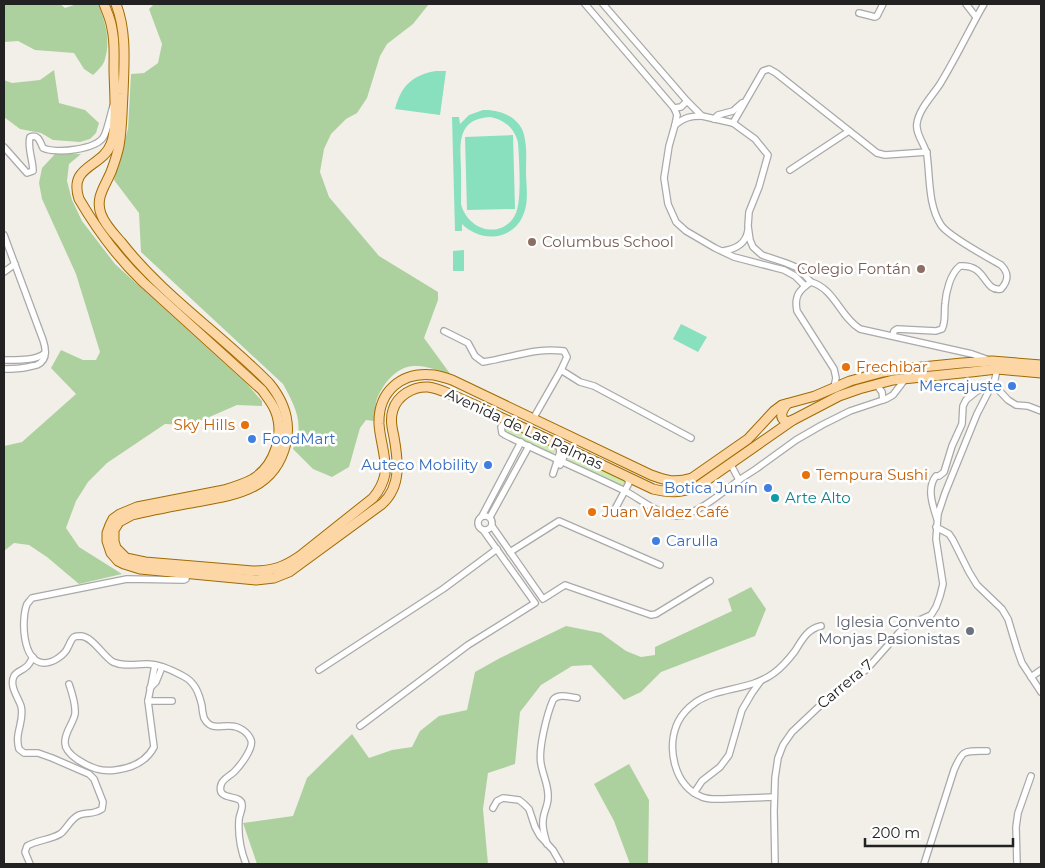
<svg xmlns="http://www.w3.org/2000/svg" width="1045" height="868" font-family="Montserrat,sans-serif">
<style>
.grass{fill:#cdebb0}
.forest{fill:#add19e}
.pitch{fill:#88e0be;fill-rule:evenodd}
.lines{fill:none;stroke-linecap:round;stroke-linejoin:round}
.minor-casing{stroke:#a9a9a9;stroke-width:8}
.primary-casing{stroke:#a06b00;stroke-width:11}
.minor{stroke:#fff;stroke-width:5.5}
.primary{stroke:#fcd6a4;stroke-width:9}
.education-dot{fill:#8d6e63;stroke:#fff;stroke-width:2}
.food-dot{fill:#e8710a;stroke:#fff;stroke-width:2}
.shop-dot{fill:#3f7fe0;stroke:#fff;stroke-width:2}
.culture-dot{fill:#0f9aa8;stroke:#fff;stroke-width:2}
.worship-dot{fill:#6b7280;stroke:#fff;stroke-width:2}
.labels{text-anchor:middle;stroke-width:5;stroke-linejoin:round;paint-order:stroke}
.education-label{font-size:15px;fill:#785e54;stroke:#fff;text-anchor:start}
.food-label{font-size:15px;fill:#c56008;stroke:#fff;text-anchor:start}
.shop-label{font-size:15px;fill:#366cbe;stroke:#fff;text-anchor:end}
.street-label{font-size:15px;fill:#222;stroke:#fff}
.culture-label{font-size:15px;fill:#0d838f;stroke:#fff;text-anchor:start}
.worship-label{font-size:15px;fill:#5b616d;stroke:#fff;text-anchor:end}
</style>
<rect width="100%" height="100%" fill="#f2efe9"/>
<g class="grass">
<polygon points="507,424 555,445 558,449 557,452 552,453 505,432 503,426"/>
<polygon points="569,453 624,480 626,483 625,486 620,487 568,460 566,457"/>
</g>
<g class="forest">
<path d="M4,4H60L65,8L74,5L75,4H98C105,20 111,41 105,59C104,65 97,71 93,75L84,69L74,53L35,50L18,41L4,42Z"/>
<path d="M154,4H429L413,24L387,44L380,56L367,98L357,113L346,119L331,134L324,149L320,172L329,197L379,256L438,292V300L424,338L451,375C440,371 426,365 414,366C396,366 381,386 376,402C375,408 375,415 374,421L366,420L360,428L349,467L332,477L313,469L293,449C295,444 298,438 298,433C301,416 291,399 283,384L141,252L139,213L114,180L128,129L131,74L144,73L158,63L162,44L149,9Z"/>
<polygon points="54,70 59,103 85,110 99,123 96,133 90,139 80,142 53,140 41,133 20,129 4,117 4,80 12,83 40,80"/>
<polygon points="55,154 81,154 69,164 67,181 72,200 82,221 115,264 247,384 262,401 262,406 237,405 191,425 165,424 107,463 88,482 76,501 66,528 79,547 122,574 79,584 47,557 29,545 14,543 4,551 4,446 22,442 76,394 51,368 61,350 83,360 96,360 100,352 76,274 42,199 39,183 42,168"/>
<polygon points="751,587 766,609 755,636 661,672 641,692 624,700 591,665 572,666 541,685 520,712 515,764 488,773 483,809 488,864 257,864 243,823 293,816 307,778 352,734 369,758 392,750 412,747 420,731 439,716 467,710 475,672 500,658 566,626 601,633 626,651 641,657 655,655 655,647 732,611 728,599"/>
<polygon points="629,764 649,800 648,864 630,864 614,821 594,784"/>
</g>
<g class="pitch">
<path d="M436,71H446L440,115L395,109C401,86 412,75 436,71Z"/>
<path d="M483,110C502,109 523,119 525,140C527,150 526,161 526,171C526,184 529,200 524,213C514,241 481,243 462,224V231H455L452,117H459L460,124L469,115ZM490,117C505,120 514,128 518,142C519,159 522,198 516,213C504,240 468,232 461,204C461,192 461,180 461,168C460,143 457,119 490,117Z"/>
<polygon points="513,135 515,209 467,210 465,137"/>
<polygon points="464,250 464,271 453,271 453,251"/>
<polygon points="681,324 707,337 698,352 673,339"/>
</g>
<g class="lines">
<g class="minor-casing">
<g id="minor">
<polyline points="585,4 674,108 677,115 675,125 669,146 664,178 668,204 676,222 686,231 715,248 734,257 784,270 795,276 805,286"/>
<polyline points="603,4 687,101 702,116 733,123 755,139 768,155 759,187 749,212 748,226 750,240 753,247 762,255 786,263 798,268 811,282"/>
<polyline points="966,4 976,17"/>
<polyline points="859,13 875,17 877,16 883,4"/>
<polyline points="674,108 681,107 687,101"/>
<polyline points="714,119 718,115 733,111 742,103"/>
<polyline points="733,123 763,71 769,69 776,73 877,153 885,155 927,152"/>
<path d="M675,125C685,117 691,116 702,116"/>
<path d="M4,147L27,173L33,171C33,160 27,147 30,137C39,134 40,142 43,148C55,154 97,150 104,136C107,131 111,113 113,106"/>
<polyline points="790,170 849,131"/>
<path d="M4,235L43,340C46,349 48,360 37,365C34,366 31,366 28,367C19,369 13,369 4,369"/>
<path d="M723,251C736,249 746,244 748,230"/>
<polyline points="4,272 15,264"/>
<path d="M444,331L468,343L475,356L483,362C511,358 535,347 564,351L567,357L561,370"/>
<path d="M893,335L894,331L897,329L936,331L942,329C946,321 944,312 945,304C946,292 950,274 960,266C987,264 983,292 1001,289C1009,280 1009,273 1001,265C987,257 948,236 941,225C928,205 930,177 927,155C925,144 915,134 917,123C919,109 933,95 940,84C956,58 969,30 984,4"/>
<path d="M4,360C16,360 36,361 45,353"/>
<polyline points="876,384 882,392 883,400"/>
<polyline points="993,384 1008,400 1016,405 1028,406 1041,411"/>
<path d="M834,387L836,378L834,369L797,311C794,296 799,290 811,282C835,289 840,317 860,329L972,354L989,360"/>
<polyline points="533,419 561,370 580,382 594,386 691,438"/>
<path d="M509,422H505L501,427L502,433L505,435C544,454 584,471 623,490C638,497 660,516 677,516C696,516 724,491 739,480L730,463"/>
<polyline points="560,465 566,452 572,450"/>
<polyline points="553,474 560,452 559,445"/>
<polyline points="739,480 756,469 796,440 822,425 850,411 886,399 893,395 906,378"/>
<polyline points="615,509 629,483 628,480 625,476"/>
<circle cx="485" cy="523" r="7"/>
<polyline points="482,516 521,442"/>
<polyline points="490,517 529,446"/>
<path d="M937,519C933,506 926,488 936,476H939L944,472L952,446L962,424L963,406L966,400L977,391L982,388L992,386"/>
<polyline points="492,526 543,599 565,585 651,615 656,614 710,581"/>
<polyline points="936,527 949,534 953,540 969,572 977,585 1002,609 1008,619 1017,649 1022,663 1041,692"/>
<polyline points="510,552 559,521 660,565"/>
<path d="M186,574V579L184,580L127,579L32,598C31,599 28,603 27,604C21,619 22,662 44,663C53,663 65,655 68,647C70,644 71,639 74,637C76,636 80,636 81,636C93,637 103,656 113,662C124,667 135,664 147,664C159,664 172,670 183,676C195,682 199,693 202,706C202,710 203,714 204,718C211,731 220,725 230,726C239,726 248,732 251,740C254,748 240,766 234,772C230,776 222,779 221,785C216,802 242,793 242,805C243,809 239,815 239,820C238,834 241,851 246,864"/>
<polyline points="319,670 443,589 497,549"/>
<polyline points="1031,677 1041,670"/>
<path d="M69,684C72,693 76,704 75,714C73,724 64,733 65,743C65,755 87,766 97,769C103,771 109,771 116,770C132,768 146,762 154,747L148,701L155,665"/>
<polyline points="150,688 156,682 162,667"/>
<polyline points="148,701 172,701"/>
<polyline points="360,726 468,645 535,603 483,530"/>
<polyline points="694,793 702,781 720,767 729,755 742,710 752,693 760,682"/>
<path d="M774,797C757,798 741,798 724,799C717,799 709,800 702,797C674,786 666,747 678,722C682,714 689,707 696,702C718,687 750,691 774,673C782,667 789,659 795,651C802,640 807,629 821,626"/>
<polyline points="493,808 497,801 503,798 519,800 524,804 529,809 535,827 540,836 553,850 561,864"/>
<path d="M547,844C545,836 542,829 543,821C543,813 548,806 548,798C549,786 543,776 541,764C538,749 547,714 553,700C558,693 569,697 577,698"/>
<path d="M30,864L25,852L27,846C37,840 50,840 60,834C67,829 70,819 79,815C87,812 93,815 102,809L103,802L94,779L89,774L52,758L38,753H24L19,749C14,732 25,722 21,706C18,697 9,686 14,676C17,671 22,671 26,667C29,665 31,661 33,657"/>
<polyline points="775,864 774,812 775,778 778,758 783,745 792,732 827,699 867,669 904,627 931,615 936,607 940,596 943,584 936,539 938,514 945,493 977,414 995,379 997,369"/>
<path d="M924,864L954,770C963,749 964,751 987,751"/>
<polyline points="1017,864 1016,827 1018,813 1031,776"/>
</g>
</g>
<g class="primary-casing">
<g id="primary">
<path d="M104,4C107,12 111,20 112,29C115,42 114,55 114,68C114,88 118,126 111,144C102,168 68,165 79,199C96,228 119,259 143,282L262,390C267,397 272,403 275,410C285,434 275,465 253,479C244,484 234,487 224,490L137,507L120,514L113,519L110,525L107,533V541L111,553L118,561L124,564L140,569L256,580L274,578L289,572L382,504C402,486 398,460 394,437C392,428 390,419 393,410C397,396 413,386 428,387C438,388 447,393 457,397C471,403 484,409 498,416C550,440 601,464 653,489C670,493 680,493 697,487L793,420L839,396L859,389L893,380L971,372L997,369L1041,373"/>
<path d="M116,4C127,32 124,64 123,94C122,111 122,129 119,146C117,155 114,164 111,172C105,186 95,198 101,214C105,225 114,234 121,242C163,296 221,334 269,383C283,400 291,420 286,443C275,490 236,495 196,502C175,506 153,510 132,515L119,522L114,530V541L116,548L126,558L145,562L253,571C273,571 284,567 300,556L373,498C379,491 383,484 385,474C387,458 380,441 379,424C378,392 401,371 434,375C440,376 446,378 452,380L651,475C667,481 675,483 692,478L748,439L774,411L782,405L815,396L850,381L883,372L902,369L962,363L992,361L1041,365"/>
<path d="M787,404C782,410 778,418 787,422L793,420"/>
</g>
</g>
<use href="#minor" class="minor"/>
<use href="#primary" class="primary"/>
</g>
<g class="education-dot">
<circle cx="532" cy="242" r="5"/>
<circle cx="921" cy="269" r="5"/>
</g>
<g class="food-dot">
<circle cx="846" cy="367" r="5"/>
<circle cx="245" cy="425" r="5"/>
<circle cx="806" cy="475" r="5"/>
<circle cx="592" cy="512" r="5"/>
</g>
<g class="shop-dot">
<circle cx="1012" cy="386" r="5"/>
<circle cx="252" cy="439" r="5"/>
<circle cx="488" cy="465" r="5"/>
<circle cx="768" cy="488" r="5"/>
<circle cx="656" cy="541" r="5"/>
</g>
<circle class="culture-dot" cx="775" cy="498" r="5"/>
<circle class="worship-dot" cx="970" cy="631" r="5"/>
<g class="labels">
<g class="education-label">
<text x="542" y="247">Columbus School</text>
<text x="911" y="274" text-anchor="end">Colegio Fontán</text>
</g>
<g class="food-label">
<text x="856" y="372">Frechibar</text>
<text x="235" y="430" text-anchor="end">Sky Hills</text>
<text x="816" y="480">Tempura Sushi</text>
<text x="602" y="517">Juan Valdez Café</text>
</g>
<g class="shop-label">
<text x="1002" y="391">Mercajuste</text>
<text x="262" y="444" text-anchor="start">FoodMart</text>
<text x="478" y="470">Auteco Mobility</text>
<text x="758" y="493">Botica Junín</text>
<text x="666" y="546" text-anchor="start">Carulla</text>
</g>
<g class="street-label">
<text transform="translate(524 429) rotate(25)" y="5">Avenida de Las Palmas</text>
<text transform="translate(845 684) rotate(-40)" y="5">Carrera 7</text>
</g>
<g class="culture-label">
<text x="785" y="503">Arte Alto</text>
</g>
<g class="worship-label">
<text x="960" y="627">Iglesia Convento<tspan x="960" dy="17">Monjas Pasionistas</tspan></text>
</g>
</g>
<rect width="1045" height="868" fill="none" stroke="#222222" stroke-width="10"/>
<path d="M865 838v8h148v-8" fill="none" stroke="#222222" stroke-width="2.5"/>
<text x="872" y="838" font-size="15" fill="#222222" stroke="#ffffff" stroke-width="4" paint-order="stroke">200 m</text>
</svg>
